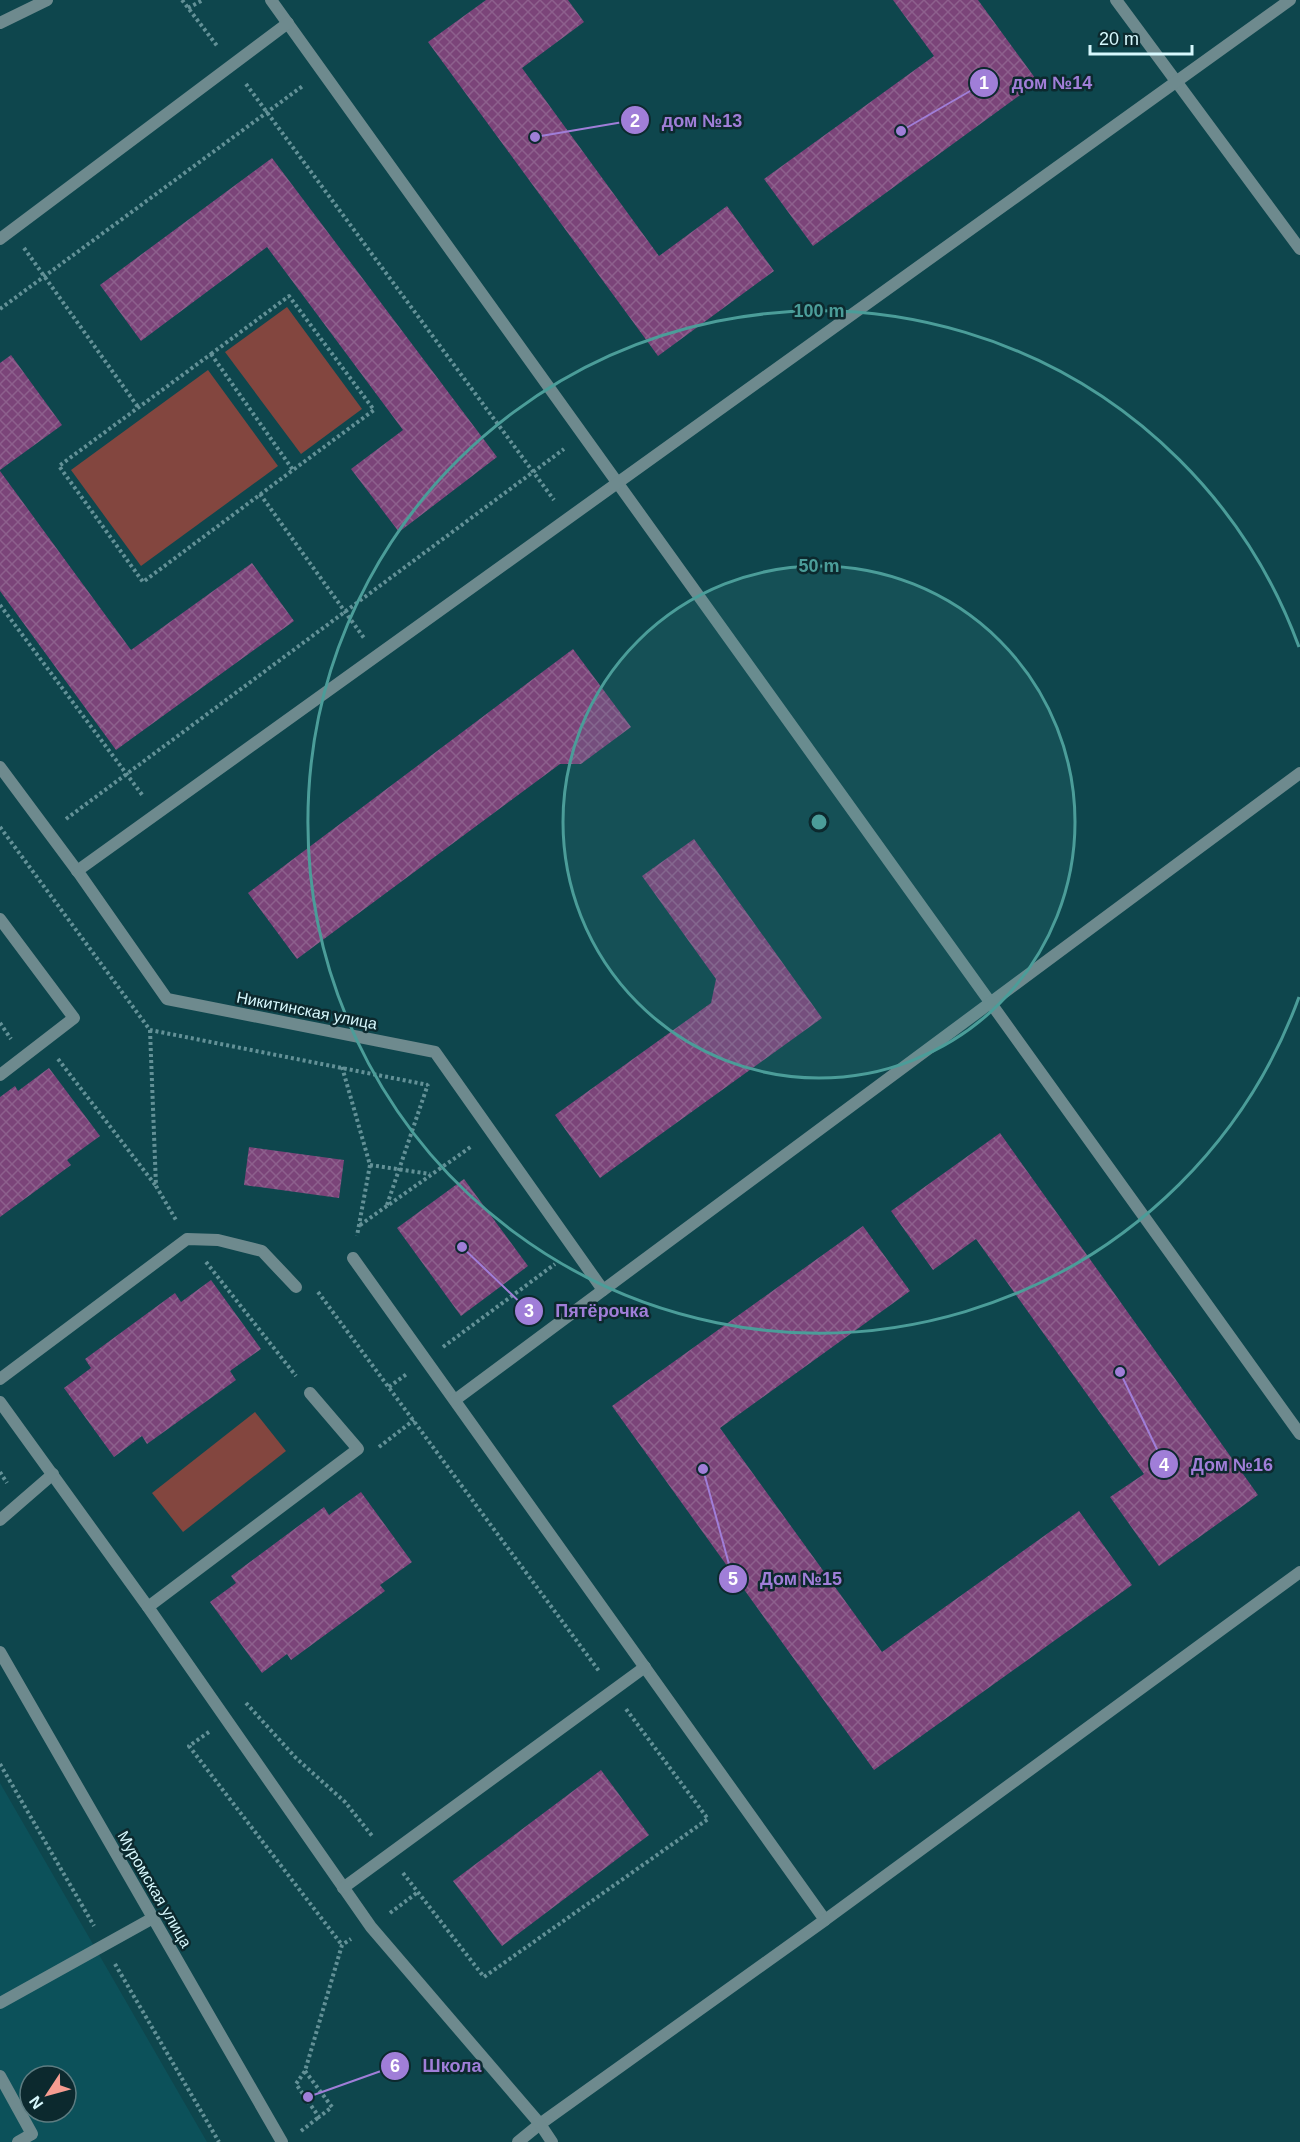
<svg xmlns="http://www.w3.org/2000/svg" width="1300" height="2142" font-family="Arial,sans-serif">
<style>
.built{fill:#0c515a;fill-rule:evenodd}
.green{fill:#83463f}
.building{fill:url(#building-cross-hatch)}
.lines{fill:none;stroke-linecap:round;stroke-linejoin:round}
.path{stroke:#639197;stroke-width:4;stroke-dasharray:3 3;stroke-linecap:butt}
.service{stroke:#6e8a8e;stroke-width:12}
.minor{stroke:#6e8a8e;stroke-width:12}
.tertiary{stroke:#6e8a8e;stroke-width:12}
.ring{fill:none;stroke:#4b9d99;stroke-width:3}
.labels{text-anchor:middle;stroke-width:5;stroke-linejoin:round;paint-order:stroke}
.street-label{font-size:16px;fill:#d7f8fd;stroke:#0c292e}
.centre{fill:#4b9d99;stroke:#0c292e;stroke-width:3}
.ring-label{font-size:18px;text-anchor:middle;font-weight:bold;fill:#4b9d99;stroke:#0c292e;stroke-width:5;stroke-linejoin:round;paint-order:stroke}
.leader{fill:none;stroke:#a07ed8;stroke-width:2}
.callout-dot{fill:#a07ed8;stroke:#0c292e;stroke-width:2}
.mark-label{font-size:18px;text-anchor:middle;font-weight:bold;fill:#fff}
.callout-label{font-size:18px;text-anchor:middle;font-weight:bold;fill:#a07ed8;stroke:#0c292e;stroke-width:5;stroke-linejoin:round;paint-order:stroke}
</style>
<defs>
<pattern id="building-cross-hatch" width="8" height="8" patternUnits="userSpaceOnUse" patternTransform="scale(1.5)"><rect width="8" height="8" fill="#7b4479"/><path d="M0 0l8 8M0 8l8-8" fill="none" stroke="#8d608d"/></pattern>
</defs>
<rect width="100%" height="100%" fill="#0e464d"/>
<path class="built" d="M0,1783L90,1939L207,2142H0ZM30,2076H66V2112H30Z"/>
<g class="green">
<polygon points="287,307 362,409 301,454 225,352"/>
<polygon points="208,370 278,466 141,566 71,470"/>
<polygon points="255,1412 286,1451 183,1532 152,1493"/>
</g>
<g class="building">
<polygon points="486,0 568,0 584,22 522,68 659,256 727,206 774,271 658,356 428,42"/>
<polygon points="893,0 978,0 1038,82 813,246 764,179 934,56"/>
<polygon points="272,158 497,457 399,532 351,469 403,430 267,247 141,341 100,285"/>
<polygon points="11,355 62,425 0,470 0,363"/>
<polygon points="0,471 131,650 252,563 294,621 116,750 0,591"/>
<polygon points="573,649 631,727 581,764 560,764 297,959 248,893"/>
<polygon points="694,839 822,1018 600,1178 555,1115 711,1003 716,979 642,876"/>
<polygon points="49,1068 100,1136 67,1160 71,1165 0,1217 0,1097 15,1086 18,1091"/>
<polygon points="1000,1133 1258,1495 1159,1566 1110,1497 1144,1474 976,1239 933,1270 891,1211"/>
<polygon points="249,1147 344,1160 339,1198 244,1185"/>
<polygon points="464,1179 528,1266 461,1316 397,1228"/>
<polygon points="863,1226 910,1291 720,1428 882,1652 1079,1511 1132,1585 874,1770 612,1406"/>
<polygon points="211,1280 261,1349 230,1371 236,1380 147,1444 142,1436 114,1457 64,1388 91,1368 85,1359 175,1293 181,1302"/>
<polygon points="361,1492 412,1562 380,1585 385,1591 291,1660 287,1654 262,1673 210,1602 236,1583 231,1576 324,1507 329,1515"/>
<polygon points="601,1770 649,1835 502,1946 453,1881"/>
</g>
<g class="lines">
<g class="path">
<polyline points="182,0 218,47"/>
<polyline points="188,8 203,0"/>
<polyline points="246,84 554,500"/>
<polyline points="24,248 138,407"/>
<polyline points="0,309 304,85"/>
<polygon points="211,354 293,470 143,582 59,466"/>
<polyline points="211,354 289,296 374,410 293,470"/>
<polyline points="260,494 364,638"/>
<polyline points="0,605 143,796"/>
<polyline points="66,819 564,449"/>
<polyline points="0,827 150,1030 428,1085"/>
<polyline points="0,1023 11,1039"/>
<polyline points="150,1030 156,1186 176,1220"/>
<polyline points="58,1059 156,1186"/>
<polyline points="342,1067 370,1165 357,1236"/>
<polyline points="370,1165 430,1174"/>
<polyline points="387,1205 428,1084"/>
<polyline points="360,1225 472,1146"/>
<polyline points="206,1262 296,1376"/>
<polyline points="318,1292 599,1671"/>
<polyline points="443,1347 555,1264"/>
<polyline points="389,1387 408,1373"/>
<polyline points="379,1447 414,1420"/>
<polyline points="0,1472 7,1483"/>
<polyline points="246,1703 296,1758 345,1802 373,1837"/>
<polyline points="209,1732 189,1746 342,1945"/>
<polyline points="0,1764 94,1926"/>
<polyline points="403,1873 484,1977 708,1819 626,1709"/>
<polyline points="390,1913 418,1892"/>
<polyline points="115,1964 219,2142"/>
<polyline points="305,2071 332,2107 319,2117 296,2084 305,2071 342,1945 351,1939"/>
<polyline points="301,2131 319,2117"/>
</g>
<g class="service">
<polyline points="271,0 1300,1434"/>
<polyline points="1116,0 1300,249"/>
<polyline points="0,239 288,23"/>
<polyline points="77,871 1290,0"/>
<polyline points="0,919 74,1018 0,1075"/>
<polyline points="353,1258 825,1920 540,2124 518,2142"/>
<polyline points="0,1379 187,1239 218,1240 262,1251 296,1287"/>
<polyline points="455,1400 1300,773"/>
<polyline points="0,1402 148,1607 371,1927 540,2124 552,2142"/>
<polyline points="0,1520 53,1474"/>
<polyline points="148,1607 358,1449 310,1393"/>
<polyline points="343,1888 645,1667"/>
<polyline points="825,1920 1300,1572"/>
<polyline points="0,2003 153,1918"/>
<polyline points="0,2076 32,2134 18,2142"/>
</g>
<polyline class="minor" points="0,767 81,876 167,999 435,1052 603,1290"/>
<g class="tertiary">
<polyline points="0,23 47,0"/>
<polyline points="0,1652 282,2142"/>
</g>
</g>
<circle cx="819" cy="822" r="256" fill="#4b9d99" fill-opacity=".12"/>
<g class="ring">
<circle cx="819" cy="822" r="256"/>
<path d="M1299 997A511 511 0 1 1 1299 647"/>
</g>
<g class="labels">
<g class="street-label">
<text transform="translate(307 1010) rotate(11)" y="6">Никитинская улица</text>
<text transform="translate(155 1889) rotate(60)" y="6">Муромская улица</text>
</g>
</g>
<circle cx="819" cy="822" r="9" class="centre"/>
<g class="ring-label">
<text x="819" y="317">100 m</text>
<text x="819" y="572">50 m</text>
</g>
<path class="leader" d="M901 131L984 83M535 137L635 120M462 1247L529 1311M1120 1372L1164 1464M703 1469L733 1579M308 2097L395 2066"/>
<g class="callout-dot">
<circle cx="901" cy="131" r="6"/>
<circle cx="535" cy="137" r="6"/>
<circle cx="462" cy="1247" r="6"/>
<circle cx="1120" cy="1372" r="6"/>
<circle cx="703" cy="1469" r="6"/>
<circle cx="308" cy="2097" r="6"/>
<circle cx="984" cy="83" r="15"/>
<circle cx="635" cy="120" r="15"/>
<circle cx="529" cy="1311" r="15"/>
<circle cx="1164" cy="1464" r="15"/>
<circle cx="733" cy="1579" r="15"/>
<circle cx="395" cy="2066" r="15"/>
</g>
<g class="mark-label">
<text x="984" y="89">1</text>
<text x="635" y="127">2</text>
<text x="529" y="1317">3</text>
<text x="1164" y="1471">4</text>
<text x="733" y="1585">5</text>
<text x="395" y="2072">6</text>
</g>
<g class="callout-label">
<text x="1052" y="89">дом №14</text>
<text x="702" y="127">дом №13</text>
<text x="602" y="1317">Пятёрочка</text>
<text x="1232" y="1471">Дом №16</text>
<text x="801" y="1585">Дом №15</text>
<text x="452" y="2072">Школа</text>
</g>
<g transform="translate(48 2094) rotate(234)"><circle r="28" fill="#0c292e" stroke="#5d7c81" stroke-width="1.5"/>
<path d="M0-4.5L10 22L0 15L-10 22Z" fill="#f59c91"/>
<text y="-9" font-size="16" font-weight="bold" text-anchor="middle" fill="#d7f8fd">N</text>
</g>
<path d="M1090 45v9h102v-9" fill="none" stroke="#d7f8fd" stroke-width="3"/>
<text x="1099" y="45" font-size="18" fill="#d7f8fd" stroke="#0c292e" stroke-width="4.5" paint-order="stroke">20 m</text>
</svg>
